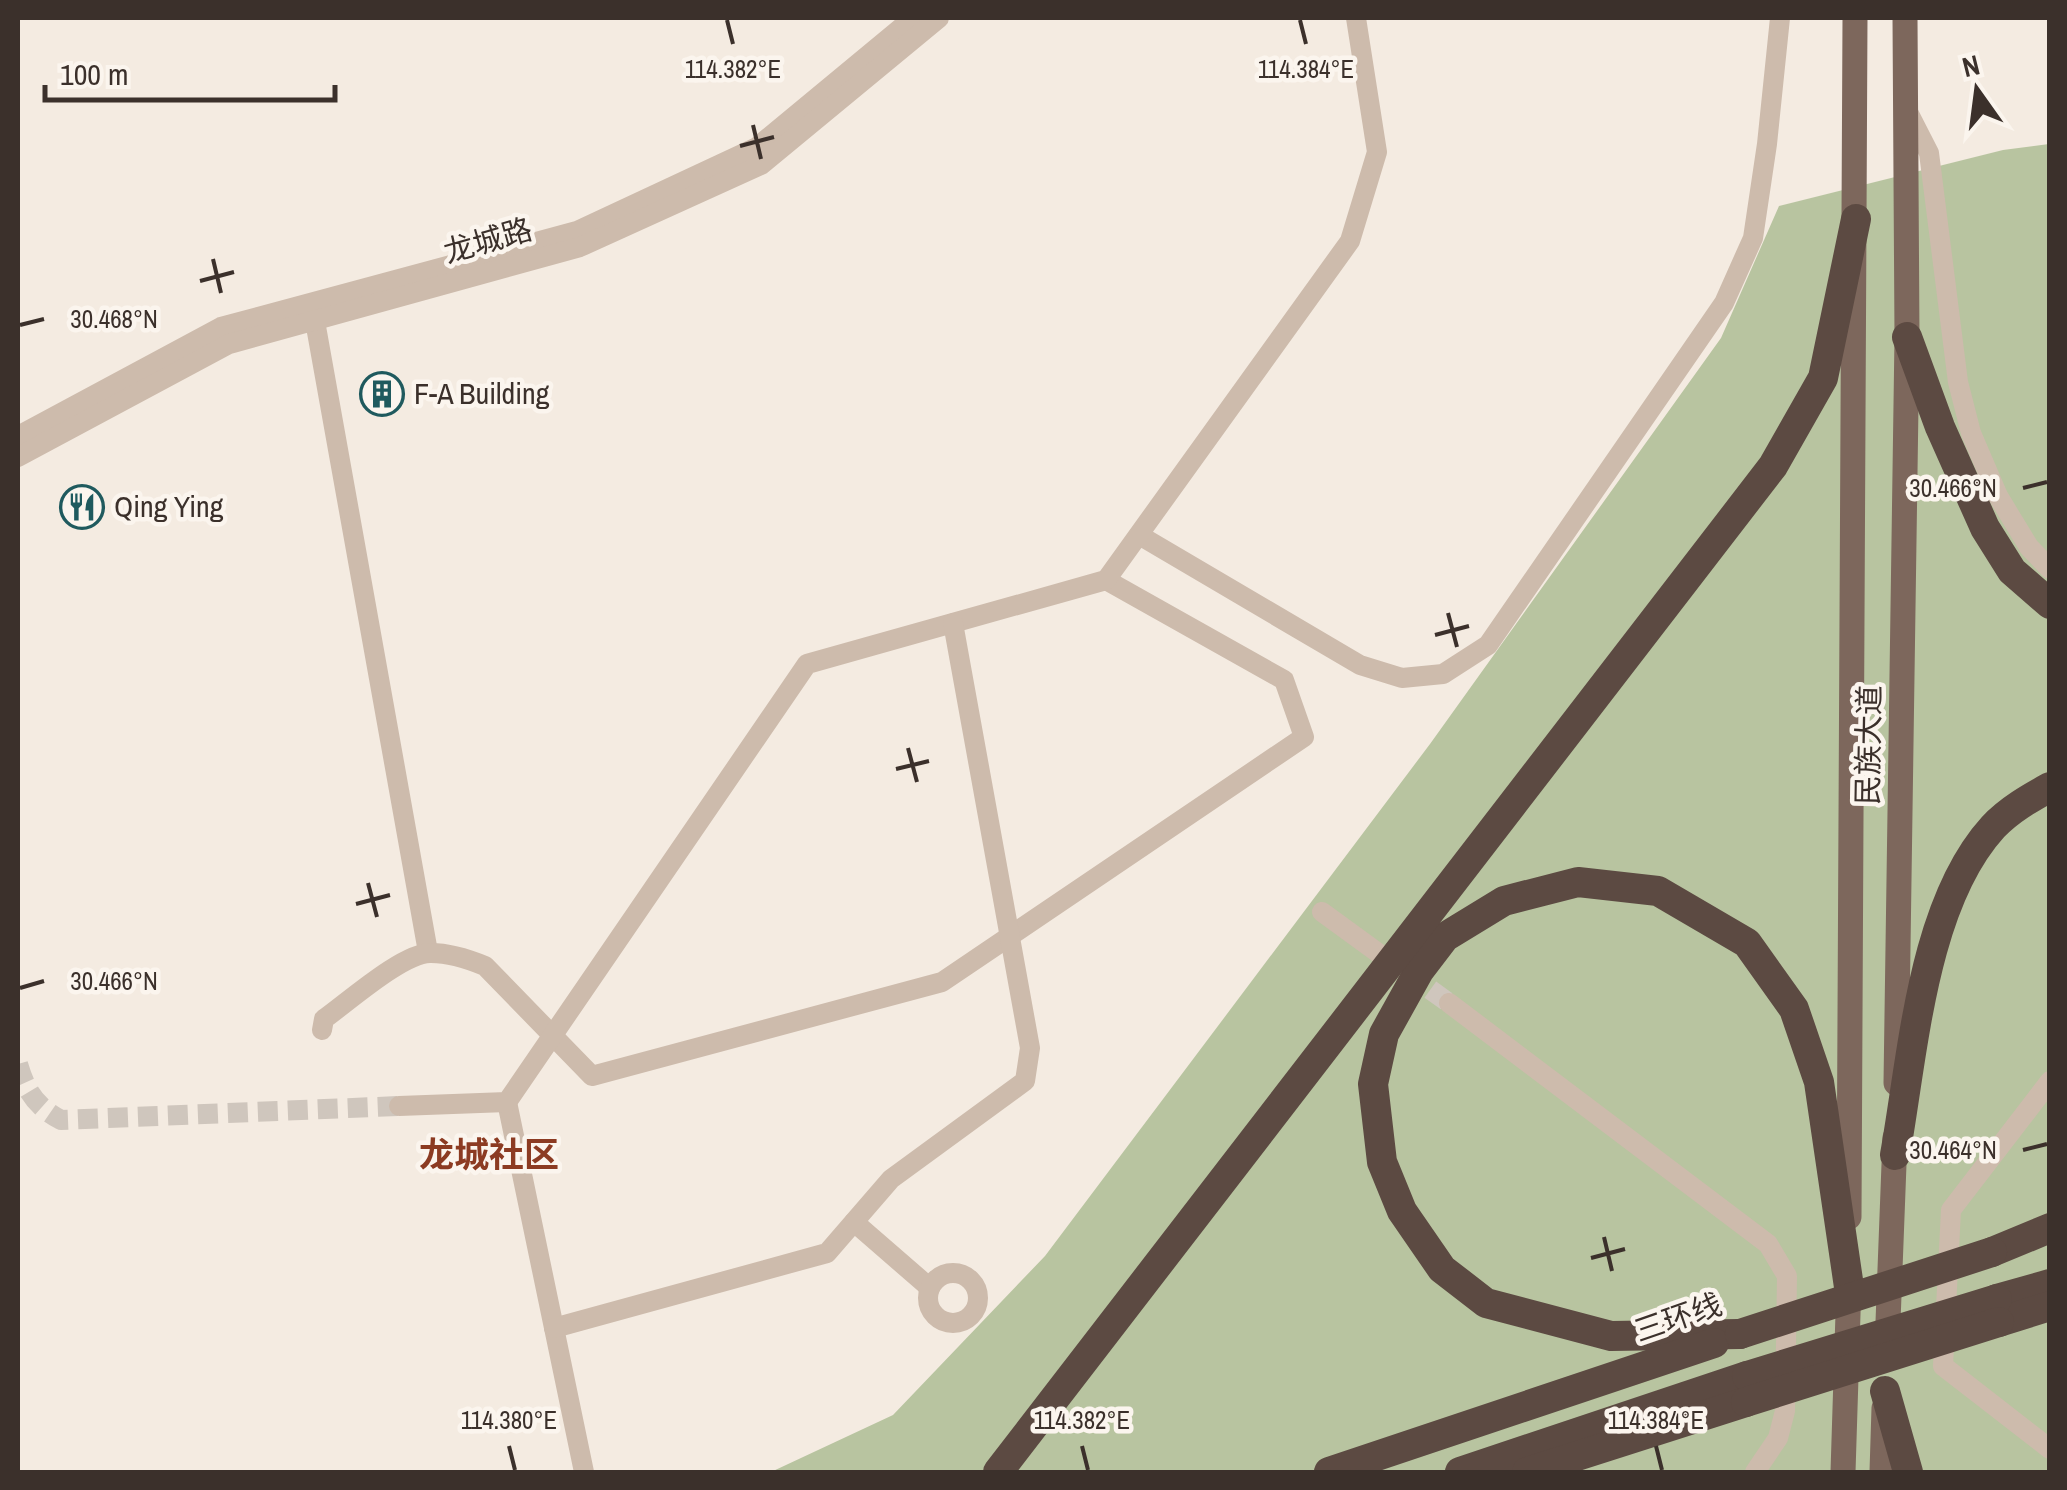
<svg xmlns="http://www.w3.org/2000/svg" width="2067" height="1490" font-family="'Archivo Narrow','Noto Sans SC',sans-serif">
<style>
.green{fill:#b8c4a0}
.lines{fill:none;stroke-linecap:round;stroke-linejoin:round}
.minor-tunnel{stroke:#cfc6bd;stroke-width:20;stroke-dasharray:20 10;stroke-linecap:butt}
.minor{stroke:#cdbbac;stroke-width:20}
.major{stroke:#7d675c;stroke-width:25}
.highway{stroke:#5c4a42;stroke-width:30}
.highway-bridge{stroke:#5c4a42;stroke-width:30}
.ticks{fill:none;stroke:#3b302b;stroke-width:4}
.labels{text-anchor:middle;stroke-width:9;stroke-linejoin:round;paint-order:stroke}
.street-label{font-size:30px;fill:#3b302b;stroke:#fbf5ee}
.poi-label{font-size:30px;fill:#3b302b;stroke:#fbf5ee;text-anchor:start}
.quarter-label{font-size:35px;font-weight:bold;fill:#8c3b22;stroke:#fbf5ee}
.ticks-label{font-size:25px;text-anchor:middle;fill:#3b302b;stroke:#fbf5ee;stroke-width:9;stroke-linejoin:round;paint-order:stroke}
</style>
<rect width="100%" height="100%" fill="#f4ebe1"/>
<polygon class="green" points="2049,144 2049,1472 771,1472 893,1415 1045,1256 1430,744 1721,338 1779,206 2003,150"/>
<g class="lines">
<g class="minor-tunnel">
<polyline points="1406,972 1449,1003"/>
<path d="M18,1064C26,1091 35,1106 61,1120L399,1106"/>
</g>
<g class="minor">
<polyline points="1906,108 1929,153 1958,382 1971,433 1998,496 2029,547 2050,569"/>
<polyline points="315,321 428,952"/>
<polyline points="18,436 221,327 577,231 757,147 913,18"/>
<polyline points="18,457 229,344 580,247 761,165 939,18"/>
<polyline points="1139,535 1360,665 1402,678 1443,674 1488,645 1724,303 1753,238 1767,144 1780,18"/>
<polyline points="1322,912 1381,955"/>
<polyline points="1449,1003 1768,1244 1787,1276 1785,1411 1778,1438 1755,1472"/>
<path d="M322,1030L324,1019C348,1002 404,952 431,953C450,953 468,959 485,966L592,1076L942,982L1304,737L1284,680L1106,580"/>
<polyline points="2050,1081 1951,1210 1943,1366 2050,1449"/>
<polyline points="507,1102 584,1472"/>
<polyline points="399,1106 507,1102 807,664 1106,580 1350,241 1377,152 1356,18"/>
<polyline points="854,1222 930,1288"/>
<circle cx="953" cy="1298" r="25"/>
<polyline points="554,1328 827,1253 891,1179 1025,1081 1030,1048 953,623"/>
</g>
<g class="major">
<polyline points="1896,1083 1907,337 1905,18"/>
<polyline points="1849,1217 1855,18"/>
<polyline points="1887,1348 1895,1138"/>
<polyline points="1843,1472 1849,1282"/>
<polyline points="1882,1472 1884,1408"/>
</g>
<g class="highway">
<polyline points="1907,337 1940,427 1985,528 2012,571 2050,604"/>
<path d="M1895,1155C1913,1055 1922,905 1993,827C2009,810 2030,798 2050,787"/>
<polyline points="1992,1252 2050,1228"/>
<polyline points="1997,1299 2050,1284"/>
<polyline points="1999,1322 2050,1306"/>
<polyline points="1740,1334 1611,1336 1486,1303 1442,1269 1402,1211 1382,1162 1373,1084 1384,1034 1419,971 1445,937 1504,901 1578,882 1658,891 1747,943 1794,1009 1819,1082 1849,1287"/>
<polyline points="1885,1391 1908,1472"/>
<polyline points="998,1472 1773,466 1823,378 1856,219"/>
<polyline points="1329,1472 1714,1343"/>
<polyline points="1460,1472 1747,1376"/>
<polyline points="1527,1472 1746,1402"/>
</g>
<g class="highway-bridge">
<polyline points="1740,1334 1992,1252"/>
<polyline points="1747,1376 1997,1299"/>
<polyline points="1746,1402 1999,1322"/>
</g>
</g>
<path class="ticks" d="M727,20L733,44M1300,20L1306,44M753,125L761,159M740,146L774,137M213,259L221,293M200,281L234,272M20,325L44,319M2023,488L2047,482M1448,613L1457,647M1435,635L1469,626M908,748L917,782M896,769L929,761M368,883L377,917M356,904L390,895M20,988L44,981M2023,1150L2047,1144M1604,1237L1612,1271M1591,1258L1625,1249M509,1446L515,1470M1082,1446L1088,1470M1656,1446L1662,1470"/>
<defs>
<g id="building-ring" transform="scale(2.25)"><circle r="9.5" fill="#fbf5ee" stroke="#1f5a5e" stroke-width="1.5"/><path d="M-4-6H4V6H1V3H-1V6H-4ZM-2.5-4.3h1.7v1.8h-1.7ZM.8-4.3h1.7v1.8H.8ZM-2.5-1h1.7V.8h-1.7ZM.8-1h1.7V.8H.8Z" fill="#1f5a5e"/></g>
<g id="restaurant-ring" transform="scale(2.25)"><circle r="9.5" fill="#fbf5ee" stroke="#1f5a5e" stroke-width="1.5"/><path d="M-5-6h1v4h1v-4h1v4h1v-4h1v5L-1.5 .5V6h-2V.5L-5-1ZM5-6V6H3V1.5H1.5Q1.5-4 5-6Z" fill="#1f5a5e"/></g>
</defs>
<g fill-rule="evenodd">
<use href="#building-ring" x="382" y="394"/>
<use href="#restaurant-ring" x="82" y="507"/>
</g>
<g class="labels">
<g class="street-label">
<text transform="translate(488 241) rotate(-16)" y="10">龙城路</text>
<text transform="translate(1869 745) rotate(-89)" y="10">民族大道</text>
<text transform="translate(1678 1318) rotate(-19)" y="10">三环线</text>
</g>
<g class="poi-label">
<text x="414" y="404">F-A Building</text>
<text x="114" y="517">Qing Ying</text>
</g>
<g class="quarter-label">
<text x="489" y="1167">龙城社区</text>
</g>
</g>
<g class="ticks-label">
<text x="733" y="78">114.382°E</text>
<text x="1306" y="78">114.384°E</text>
<text x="114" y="328">30.468°N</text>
<text x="1953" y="497">30.466°N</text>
<text x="114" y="990">30.466°N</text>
<text x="1953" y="1159">30.464°N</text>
<text x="509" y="1429">114.380°E</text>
<text x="1082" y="1429">114.382°E</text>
<text x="1656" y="1429">114.384°E</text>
</g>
<rect width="2067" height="1490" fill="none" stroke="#3b302b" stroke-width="40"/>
<g transform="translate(1977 90) rotate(346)" stroke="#fbf5ee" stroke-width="8" paint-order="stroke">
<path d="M0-8L18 38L0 25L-18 38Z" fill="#3b302b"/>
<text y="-15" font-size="28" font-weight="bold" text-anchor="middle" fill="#3b302b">N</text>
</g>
<path d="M45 85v15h290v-15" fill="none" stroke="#3b302b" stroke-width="5"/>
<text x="60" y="85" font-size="30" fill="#3b302b" stroke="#fbf5ee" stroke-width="8" paint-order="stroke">100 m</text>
</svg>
